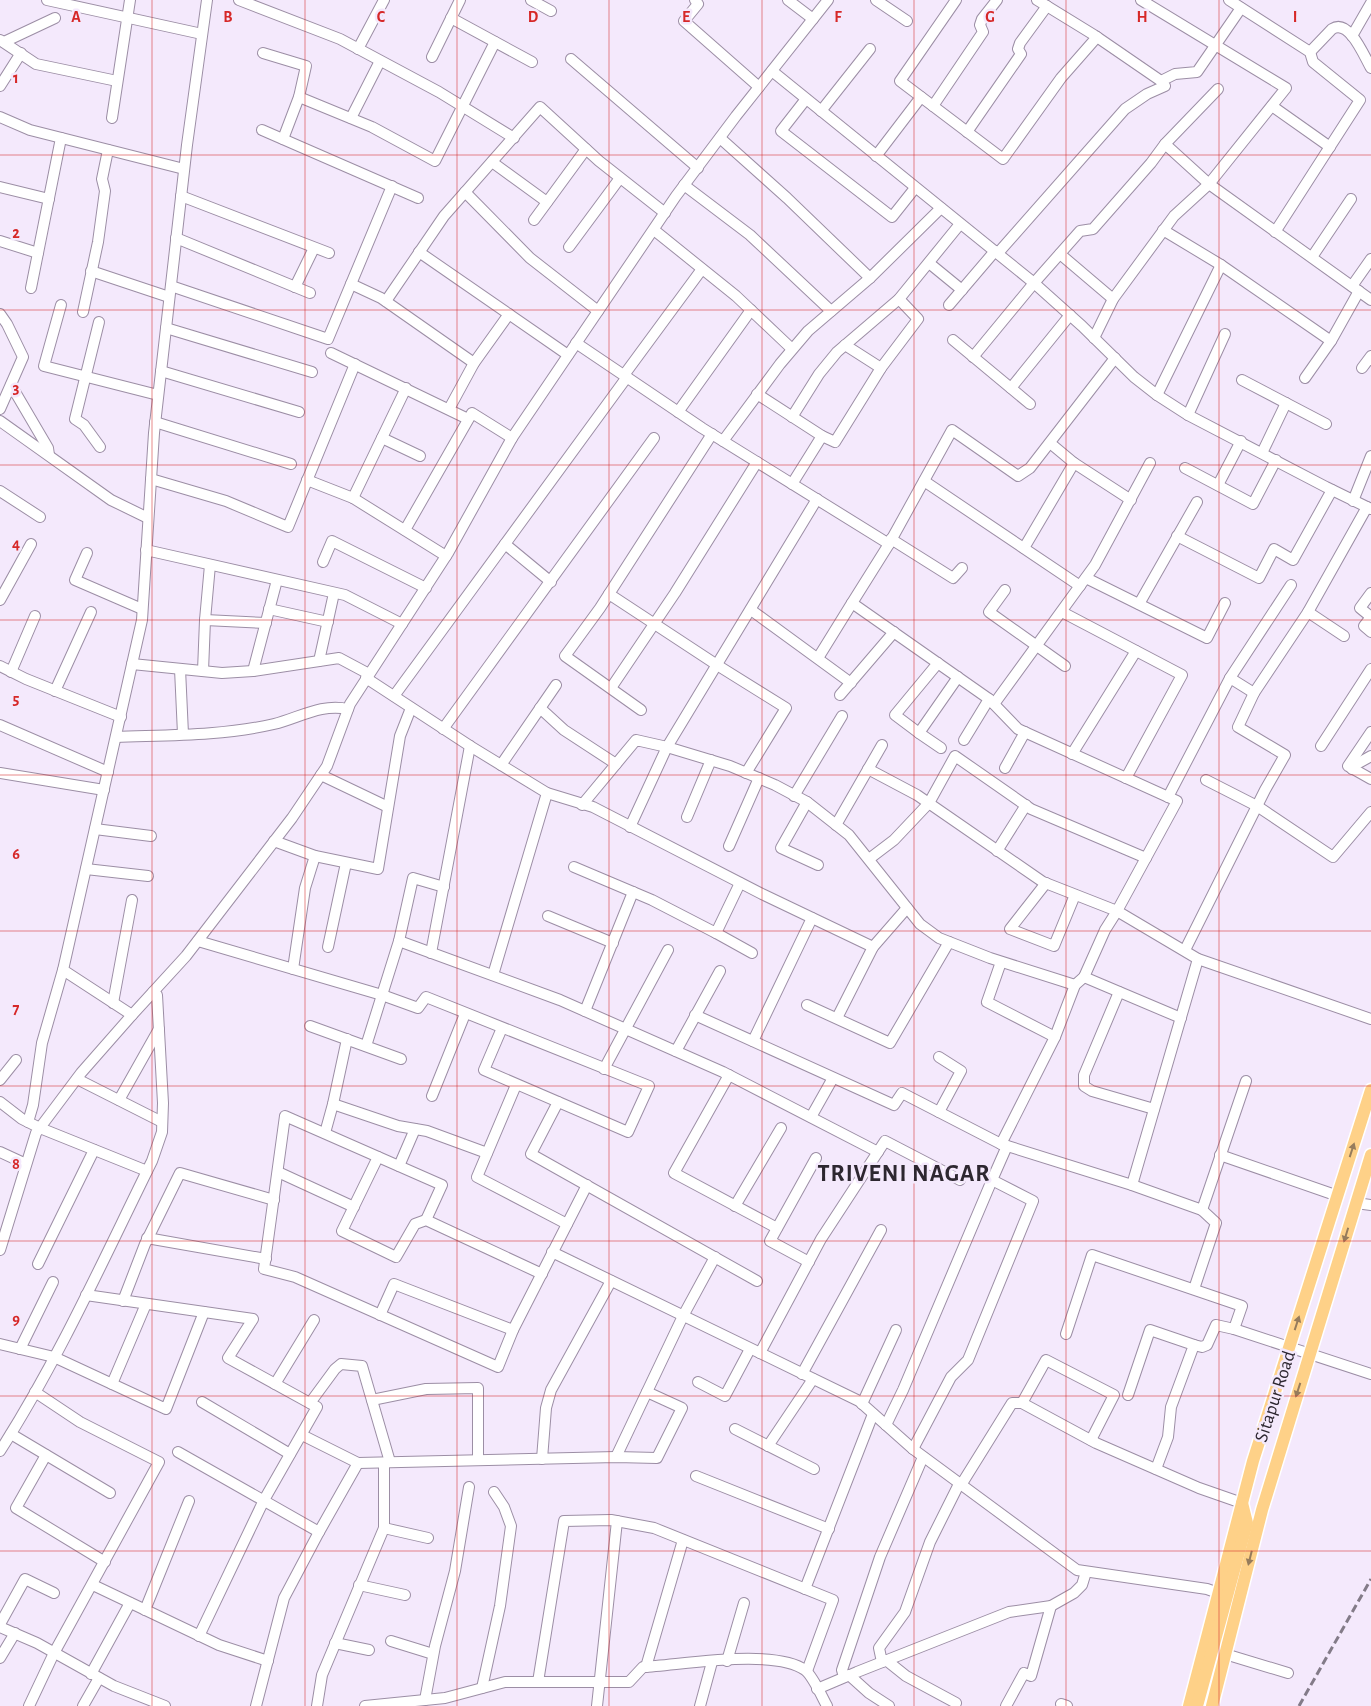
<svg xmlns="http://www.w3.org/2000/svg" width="1371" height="1706" font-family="'Alegreya Sans',sans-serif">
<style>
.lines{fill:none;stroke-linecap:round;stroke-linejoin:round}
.minor-casing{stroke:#9c8ea5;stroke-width:12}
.major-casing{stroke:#fff;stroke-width:15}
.minor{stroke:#fff;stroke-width:10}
.major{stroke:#fed188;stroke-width:12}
.rail{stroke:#837b88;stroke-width:3;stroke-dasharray:8 4;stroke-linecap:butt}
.oneway{fill:#967c5c}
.grid{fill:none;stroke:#d62828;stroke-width:1;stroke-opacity:0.55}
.labels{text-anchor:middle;stroke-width:5;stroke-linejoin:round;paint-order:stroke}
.street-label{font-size:19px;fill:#2d2730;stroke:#f4e9fc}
.district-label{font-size:24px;font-weight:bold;letter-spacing:1px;fill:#2d2730;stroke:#f4e9fc}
.grid-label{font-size:16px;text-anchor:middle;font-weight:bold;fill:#d62828;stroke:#f4e9fc;stroke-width:5;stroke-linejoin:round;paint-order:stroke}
</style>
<rect width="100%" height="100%" fill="#f4e9fc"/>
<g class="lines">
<g class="minor-casing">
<g id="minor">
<polyline points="47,0 202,34"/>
<polyline points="239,0 340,39 439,92 514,138"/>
<polyline points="531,0 551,11"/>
<polyline points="695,0 698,4 684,21 759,87"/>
<polyline points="788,0 813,19"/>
<polyline points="876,0 907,21"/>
<polyline points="956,0 900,81 1003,159 1061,78 1097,37"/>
<polyline points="1229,0 1310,52 1313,62 1360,100 1275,232"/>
<polyline points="451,18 532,62"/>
<polyline points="1352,36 1371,3"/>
<polyline points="0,40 36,64 117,81"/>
<polyline points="4,42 55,18"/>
<polyline points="358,49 384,0"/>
<path d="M1310,52L1332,29C1349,18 1364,56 1371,68"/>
<polyline points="263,53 306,66 299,97 283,139"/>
<polyline points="432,57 460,0"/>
<polyline points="571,59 698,168"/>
<polyline points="772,71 1034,283 1082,326 1134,377 1157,395 1188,415 1326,487 1371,509"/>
<polyline points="1161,81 1175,74 1197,72 1241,8"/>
<polyline points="0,86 21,53"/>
<polyline points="299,97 372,127 435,161 495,42"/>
<polyline points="806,99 781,131 892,217 915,188"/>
<polyline points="933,106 983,32 980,25 982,19 997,0"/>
<polyline points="1272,106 1330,147"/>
<polyline points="821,111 870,49"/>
<polyline points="0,117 30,130 184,169"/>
<polyline points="112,118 130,0"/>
<polyline points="351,118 380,61"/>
<polyline points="262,130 418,198"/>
<polyline points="967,132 1021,54 1018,49 1020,43 1047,6"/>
<polyline points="720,138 787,198 870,278"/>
<polyline points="1165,144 1209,184 1371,300"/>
<polyline points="876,156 921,97"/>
<polyline points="492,162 547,202"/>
<polyline points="684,185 750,235 831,311"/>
<polyline points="0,187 49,199"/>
<polyline points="465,192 530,258 598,311"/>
<polyline points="181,196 329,253"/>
<polyline points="534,220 586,149"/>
<polyline points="654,230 736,296 792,349"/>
<polyline points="1163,230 1221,265 1331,341"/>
<polyline points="176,238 310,293"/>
<polyline points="0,241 38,253"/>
<polyline points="569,247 620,178"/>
<polyline points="419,252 568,355"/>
<polyline points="998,253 1125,109 1147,94 1165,86 1161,81 1094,35 1037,0"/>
<polyline points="1060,254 1113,299"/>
<polyline points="1312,257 1351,199"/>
<polyline points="929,263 962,290"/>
<polyline points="91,271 169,297"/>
<polyline points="351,284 381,298 474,363"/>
<polyline points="171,286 328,339 392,186"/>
<polyline points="1352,286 1371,259"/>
<polyline points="295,287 314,248"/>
<polyline points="31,288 61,138"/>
<polyline points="386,301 444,216 540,107 599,161 665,213"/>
<polyline points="61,305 44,366 158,395"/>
<polyline points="949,305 995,251"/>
<polyline points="83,312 98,242 105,191 102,179 108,150"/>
<polyline points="0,314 7,324 23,357 0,409"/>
<polyline points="99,322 75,419 84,425 100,447"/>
<polyline points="166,328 312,372"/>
<polyline points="1094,338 1113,299 1174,216 1209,184 1286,88 1141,0"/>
<polyline points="953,340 1030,404"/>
<polyline points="576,343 702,428 889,544 852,603 989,699 1018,729 1177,801 1117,911 1198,959 1371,1019"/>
<polyline points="845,345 881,368"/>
<polyline points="331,353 468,419"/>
<polyline points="973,357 1034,283 1080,231 1093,229 1151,163 1165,144 1218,89"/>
<polyline points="1362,368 1371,356"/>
<polyline points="161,371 299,412"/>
<polyline points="624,375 702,269"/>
<polyline points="1305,378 1331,341 1359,291"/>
<polyline points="1242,380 1326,424"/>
<polyline points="11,385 48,448 49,455"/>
<polyline points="1011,388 1070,315"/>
<polyline points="757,394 822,436 835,442 881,368 918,319 899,299"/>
<polyline points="1157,395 1221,265"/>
<polyline points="449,409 474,363 509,314"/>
<polyline points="678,412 751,310"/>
<polyline points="1188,415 1225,334"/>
<polyline points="792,417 819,374 837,352 899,299 960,224"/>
<polyline points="0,421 111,500 148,518"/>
<polyline points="155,422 291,464"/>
<polyline points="382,438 420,456"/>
<polyline points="723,441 780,364 808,331 870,278 941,208"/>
<polyline points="1050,443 1074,463 1131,500"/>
<polyline points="1262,453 1286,403"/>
<polyline points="1185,468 1253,504 1276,460"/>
<polyline points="151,479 226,501 288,527 355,364"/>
<polyline points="307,480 353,498 446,556"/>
<polyline points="924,481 1080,586"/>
<polyline points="792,484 822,436"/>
<polyline points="1218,485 1241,441"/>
<polyline points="0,491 40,517"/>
<polyline points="353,498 406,388"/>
<polyline points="1353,501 1371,456"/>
<polyline points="405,530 472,413 512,438"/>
<polyline points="1177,536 1259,578 1274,549 1293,560 1332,490"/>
<polyline points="891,539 953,578 962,568"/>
<polyline points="505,544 551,582"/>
<polyline points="889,544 952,430 1018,476 1030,468 1115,358"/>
<polyline points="1024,548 1074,463"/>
<polyline points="146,550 345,595 402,624"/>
<polyline points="87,553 75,580 142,609"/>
<polyline points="323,562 332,541 426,588"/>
<polyline points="1086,578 1207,638 1225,603"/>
<polyline points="1005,590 989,612 1065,666"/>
<polyline points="1371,593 1360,608 1371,617 1364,626 1371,632"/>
<polyline points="609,594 717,665 786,708 746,773"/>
<polyline points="0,600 31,544"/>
<polyline points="1139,604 1197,502"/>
<polyline points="269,609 328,622"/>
<polyline points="751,610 851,683"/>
<polyline points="1062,612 1182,675 1126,778"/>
<polyline points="1308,612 1344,636"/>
<polyline points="205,620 266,623"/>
<polyline points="818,658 852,603"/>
<polyline points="319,661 334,593"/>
<polyline points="938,663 895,715 919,733 958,677"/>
<polyline points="132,664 222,673 253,671 339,658 369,674"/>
<polyline points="0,666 26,679 121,717"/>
<polyline points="180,669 183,734"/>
<polyline points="203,671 205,620 210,565"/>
<polyline points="253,671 277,580"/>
<polyline points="11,672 35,616"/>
<polyline points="366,678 470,746 547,793 593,807 762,894 873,947"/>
<polyline points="1230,678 1254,693"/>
<polyline points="611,688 675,593 757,462"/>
<polyline points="55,691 91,612"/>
<polyline points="840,695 894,632"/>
<polyline points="394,696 627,377"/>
<polyline points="994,704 1095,565 1150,463"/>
<polyline points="540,708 564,730 616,764"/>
<polyline points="641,710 565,656 600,608 712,434"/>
<polyline points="0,725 108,772"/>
<polyline points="443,729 654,438"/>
<polyline points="1371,732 1348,766 1371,779"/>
<polyline points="919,733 941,748"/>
<path d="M116,737C168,735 222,736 274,724C299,718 321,703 348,709"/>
<polyline points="964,740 989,699"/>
<polyline points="1321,746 1371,669"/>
<polyline points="1072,754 1136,651"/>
<polyline points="501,765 556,685"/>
<polyline points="1005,768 1025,732"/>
<polyline points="868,769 917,795 1043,882 1117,911 1105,930 1084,977 1075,985 1055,1037 1001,1144"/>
<polyline points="1352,769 1355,765 1371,756"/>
<polyline points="0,773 104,790"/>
<polyline points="321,775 388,807"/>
<polyline points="1206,780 1257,806 1333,857 1371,812"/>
<polyline points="794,796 842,716"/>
<polyline points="1168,797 1230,678 1291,585"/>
<polyline points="807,802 781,848 818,865"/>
<polyline points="582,805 636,740 667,747 730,766 775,785 807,802 849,835 920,924 939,938 990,958 1075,985"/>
<polyline points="687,817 711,760"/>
<polyline points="836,825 882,745"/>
<polyline points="630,827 667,747 817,499"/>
<polyline points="95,829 151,836"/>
<polyline points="274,841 315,856 378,869 400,736 411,708"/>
<polyline points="729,846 759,778"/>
<polyline points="997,851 1026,805"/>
<polyline points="869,859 894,840 929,803 955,756 1031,809 1146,858"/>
<polyline points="574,867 652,900 716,933 740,883"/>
<polyline points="86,869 148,876"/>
<polyline points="1046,883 1010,929 1054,946 1075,895"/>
<polyline points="548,916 613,943"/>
<polyline points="716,933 752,953"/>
<polyline points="198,941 382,995 418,1008 426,997 649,1086 628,1132 484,1070 502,1028"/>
<polyline points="399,941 560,1000 723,1072 878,1152"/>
<polyline points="328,947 346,863"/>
<polyline points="1185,950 1265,790 1285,755 1238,727 1254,693 1308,612 1367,507"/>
<polyline points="431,953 470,746"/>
<polyline points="1001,962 987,1002 1055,1037"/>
<polyline points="293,969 305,888 315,856"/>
<polyline points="493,975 547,793"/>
<polyline points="1084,977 1181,1018"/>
<polyline points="1119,992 1084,1075 1084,1086 1092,1091 1154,1109"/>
<polyline points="113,1003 132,900"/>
<polyline points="807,1005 890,1043 949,942"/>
<polyline points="585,1011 633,892"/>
<polyline points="132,1015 63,970 142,620 154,433 187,145 207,0"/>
<polyline points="695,1015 894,1105 902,1093 1001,1144 1132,1185 1202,1210 1246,1081"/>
<polyline points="837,1018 873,947 907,908"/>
<polyline points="310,1026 401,1059"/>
<polyline points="753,1041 812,918"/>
<polyline points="366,1046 399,941 413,878 444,887"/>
<polyline points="676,1051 720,971"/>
<polyline points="604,1069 668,950"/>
<polyline points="729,1075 674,1173 777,1228"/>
<polyline points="77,1079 162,1122"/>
<polyline points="0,1080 16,1060"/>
<polyline points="516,1085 477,1177 567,1224"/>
<polyline points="432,1096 465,1014"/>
<polyline points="119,1100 159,1029"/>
<polyline points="0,1102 22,1119 40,1128 147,1171"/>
<polyline points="558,1102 531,1154 757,1281"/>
<polyline points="333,1104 398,1126 427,1131 487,1153"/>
<polyline points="939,1112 961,1071 939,1057"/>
<polyline points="811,1117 833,1078"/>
<polyline points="28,1122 33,1105 42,1043 63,970"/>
<polyline points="325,1133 333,1104 347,1039"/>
<polyline points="0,1152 26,1164"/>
<polyline points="1220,1155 1338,1196"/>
<polyline points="378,1157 342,1231 396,1257 415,1224 426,1220 542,1274"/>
<polyline points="399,1166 415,1129"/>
<polyline points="278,1172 354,1207"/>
<polyline points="1132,1185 1198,959"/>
<polyline points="1356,1203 1371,1205"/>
<polyline points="735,1206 781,1128"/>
<polyline points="426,1220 442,1185 285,1116 264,1269 295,1277 498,1367 513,1330 587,1185"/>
<polyline points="147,1238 266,1259"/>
<polyline points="0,1250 36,1133 81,1073 132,1015 186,956 292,818 327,766 350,704 448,553 512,438 676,196 736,116 828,0"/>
<polyline points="552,1252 859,1401 913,1449 1077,1570 1207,1589 1218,1593"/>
<polyline points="809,1262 770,1241 816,1158"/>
<polyline points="38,1264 94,1150"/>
<polyline points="1194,1289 1216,1223 1202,1210"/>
<polyline points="86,1295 253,1319 228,1358 317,1407 264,1500 199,1636"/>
<polyline points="123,1301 145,1244 180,1173 274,1200"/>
<polyline points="380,1315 394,1284 513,1330"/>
<polyline points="1066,1334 1092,1255 1242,1306 1234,1329 1371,1374"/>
<polyline points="0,1344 54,1357 166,1409 204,1312"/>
<polyline points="1194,1345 1202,1347 1207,1345 1216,1325 1234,1329"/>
<polyline points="20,1349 53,1282"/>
<polyline points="760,1353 821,1239 885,1141 960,1180"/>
<polyline points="802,1374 881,1230"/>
<polyline points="698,1382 725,1396 750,1349"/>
<polyline points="112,1384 146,1304"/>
<polyline points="275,1384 314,1320"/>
<polyline points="1128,1395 1150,1330 1194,1345 1171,1407 1168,1437 1156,1469"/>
<polyline points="372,1400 426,1389 478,1388 478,1460"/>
<polyline points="202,1402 290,1454"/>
<polyline points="310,1403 335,1369 341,1364 362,1366 390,1462"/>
<polyline points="1022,1403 1046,1360 1114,1395 1091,1440"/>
<polyline points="862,1404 896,1330"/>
<polyline points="886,1425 903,1390 992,1180"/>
<polyline points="735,1429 814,1469"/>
<polyline points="11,1434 110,1493"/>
<polyline points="302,1435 358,1463 616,1457 657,1458 682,1408 647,1392"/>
<polyline points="768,1446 813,1379"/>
<polyline points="913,1449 951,1377 968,1360 1033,1201 992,1180 1007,1146"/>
<path d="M0,1451C59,1359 104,1258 152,1161L162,1132L163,1103L157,995L153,992"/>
<polyline points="178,1452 319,1532"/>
<polyline points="46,1455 16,1508 105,1562"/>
<polyline points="616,1457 683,1316 715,1257"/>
<polyline points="542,1459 546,1408 551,1390 611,1281"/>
<polyline points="696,1476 829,1529"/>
<polyline points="961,1485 1012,1403 1022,1403 1096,1443 1199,1488 1242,1503"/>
<polyline points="384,1528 428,1538"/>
<polyline points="93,1585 219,1645 268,1661"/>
<polyline points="359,1585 405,1595"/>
<polyline points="805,1589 873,1414"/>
<polyline points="145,1610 189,1501"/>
<polyline points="0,1624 25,1579 54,1593"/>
<polyline points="0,1627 37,1643 114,1686 165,1706"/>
<polyline points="391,1641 433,1654"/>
<polyline points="335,1643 369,1650"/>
<polyline points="1225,1654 1288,1673"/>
<polyline points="0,1658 15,1633"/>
<polyline points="886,1660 906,1676 956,1703"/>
<polyline points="727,1661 744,1603"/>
<polyline points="882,1662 879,1648 905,1612 930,1542 959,1484"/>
<polyline points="646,1667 683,1540"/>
<polyline points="91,1674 130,1603"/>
<polyline points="849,1675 869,1693 889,1706"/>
<polyline points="844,1677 842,1670 880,1557 923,1457"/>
<polyline points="538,1682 564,1521 611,1520 654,1528 833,1600 807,1671"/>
<polyline points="482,1688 500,1606 511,1526 504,1507 494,1492"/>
<polyline points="817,1689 857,1672 1009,1612 1051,1606 1074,1593 1082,1585 1086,1572"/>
<polyline points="425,1700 435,1646 455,1571 469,1487"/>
<polyline points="1061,1704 1067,1706"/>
<polyline points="29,1706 54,1653 159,1462 80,1422 35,1392"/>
<polyline points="83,1706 99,1678"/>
<polyline points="256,1706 284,1598 319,1532 358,1463"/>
<polyline points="317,1706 322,1675 384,1528 384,1463"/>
<path d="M365,1706L445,1698L505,1682H629L643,1667C682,1665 774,1648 805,1670C813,1676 822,1697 827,1706"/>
<polyline points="597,1706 617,1521"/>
<polyline points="700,1706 712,1662"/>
<polyline points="1006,1706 1024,1673 1031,1676 1051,1606"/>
</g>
</g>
<g class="major-casing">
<g id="major">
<polyline points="1189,1706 1253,1461 1371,1090"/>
<polyline points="1197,1706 1247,1523 1242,1503"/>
<polyline points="1212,1706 1262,1510 1371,1155"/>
</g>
</g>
<use href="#minor" class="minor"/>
<use href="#major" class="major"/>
<polyline class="rail" points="1299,1706 1371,1579"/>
</g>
<defs><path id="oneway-solid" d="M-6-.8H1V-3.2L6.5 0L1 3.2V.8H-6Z" transform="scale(1.25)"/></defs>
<g class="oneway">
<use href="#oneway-solid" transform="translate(1352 1150) rotate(-72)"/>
<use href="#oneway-solid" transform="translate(1346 1235) rotate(107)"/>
<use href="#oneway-solid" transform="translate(1297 1323) rotate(-72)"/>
<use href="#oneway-solid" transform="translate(1298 1390) rotate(108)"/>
<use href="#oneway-solid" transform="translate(1250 1558) rotate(104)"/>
</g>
<path class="grid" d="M152,0V1706M305,0V1706M457,0V1706M609,0V1706M762,0V1706M914,0V1706M1066,0V1706M1219,0V1706M0,155H1371M0,310H1371M0,465H1371M0,620H1371M0,775H1371M0,931H1371M0,1086H1371M0,1241H1371M0,1396H1371M0,1551H1371"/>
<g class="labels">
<g class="street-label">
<text transform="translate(1274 1396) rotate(-72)" y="7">Sitapur Road</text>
</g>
<g class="district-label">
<text x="904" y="1181">TRIVENI NAGAR</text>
</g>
</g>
<g class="grid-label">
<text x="76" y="22">A</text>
<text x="228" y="22">B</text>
<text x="381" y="22">C</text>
<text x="533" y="22">D</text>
<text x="686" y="22">E</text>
<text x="838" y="22">F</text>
<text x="990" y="22">G</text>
<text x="1142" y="22">H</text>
<text x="1295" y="22">I</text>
<text x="16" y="83">1</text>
<text x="16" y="238">2</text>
<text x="16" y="393">3</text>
<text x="16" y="549">4</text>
<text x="16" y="704">5</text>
<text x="16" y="859">6</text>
<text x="16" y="1014">7</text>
<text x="16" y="1169">8</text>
<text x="16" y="1324">9</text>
</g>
</svg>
